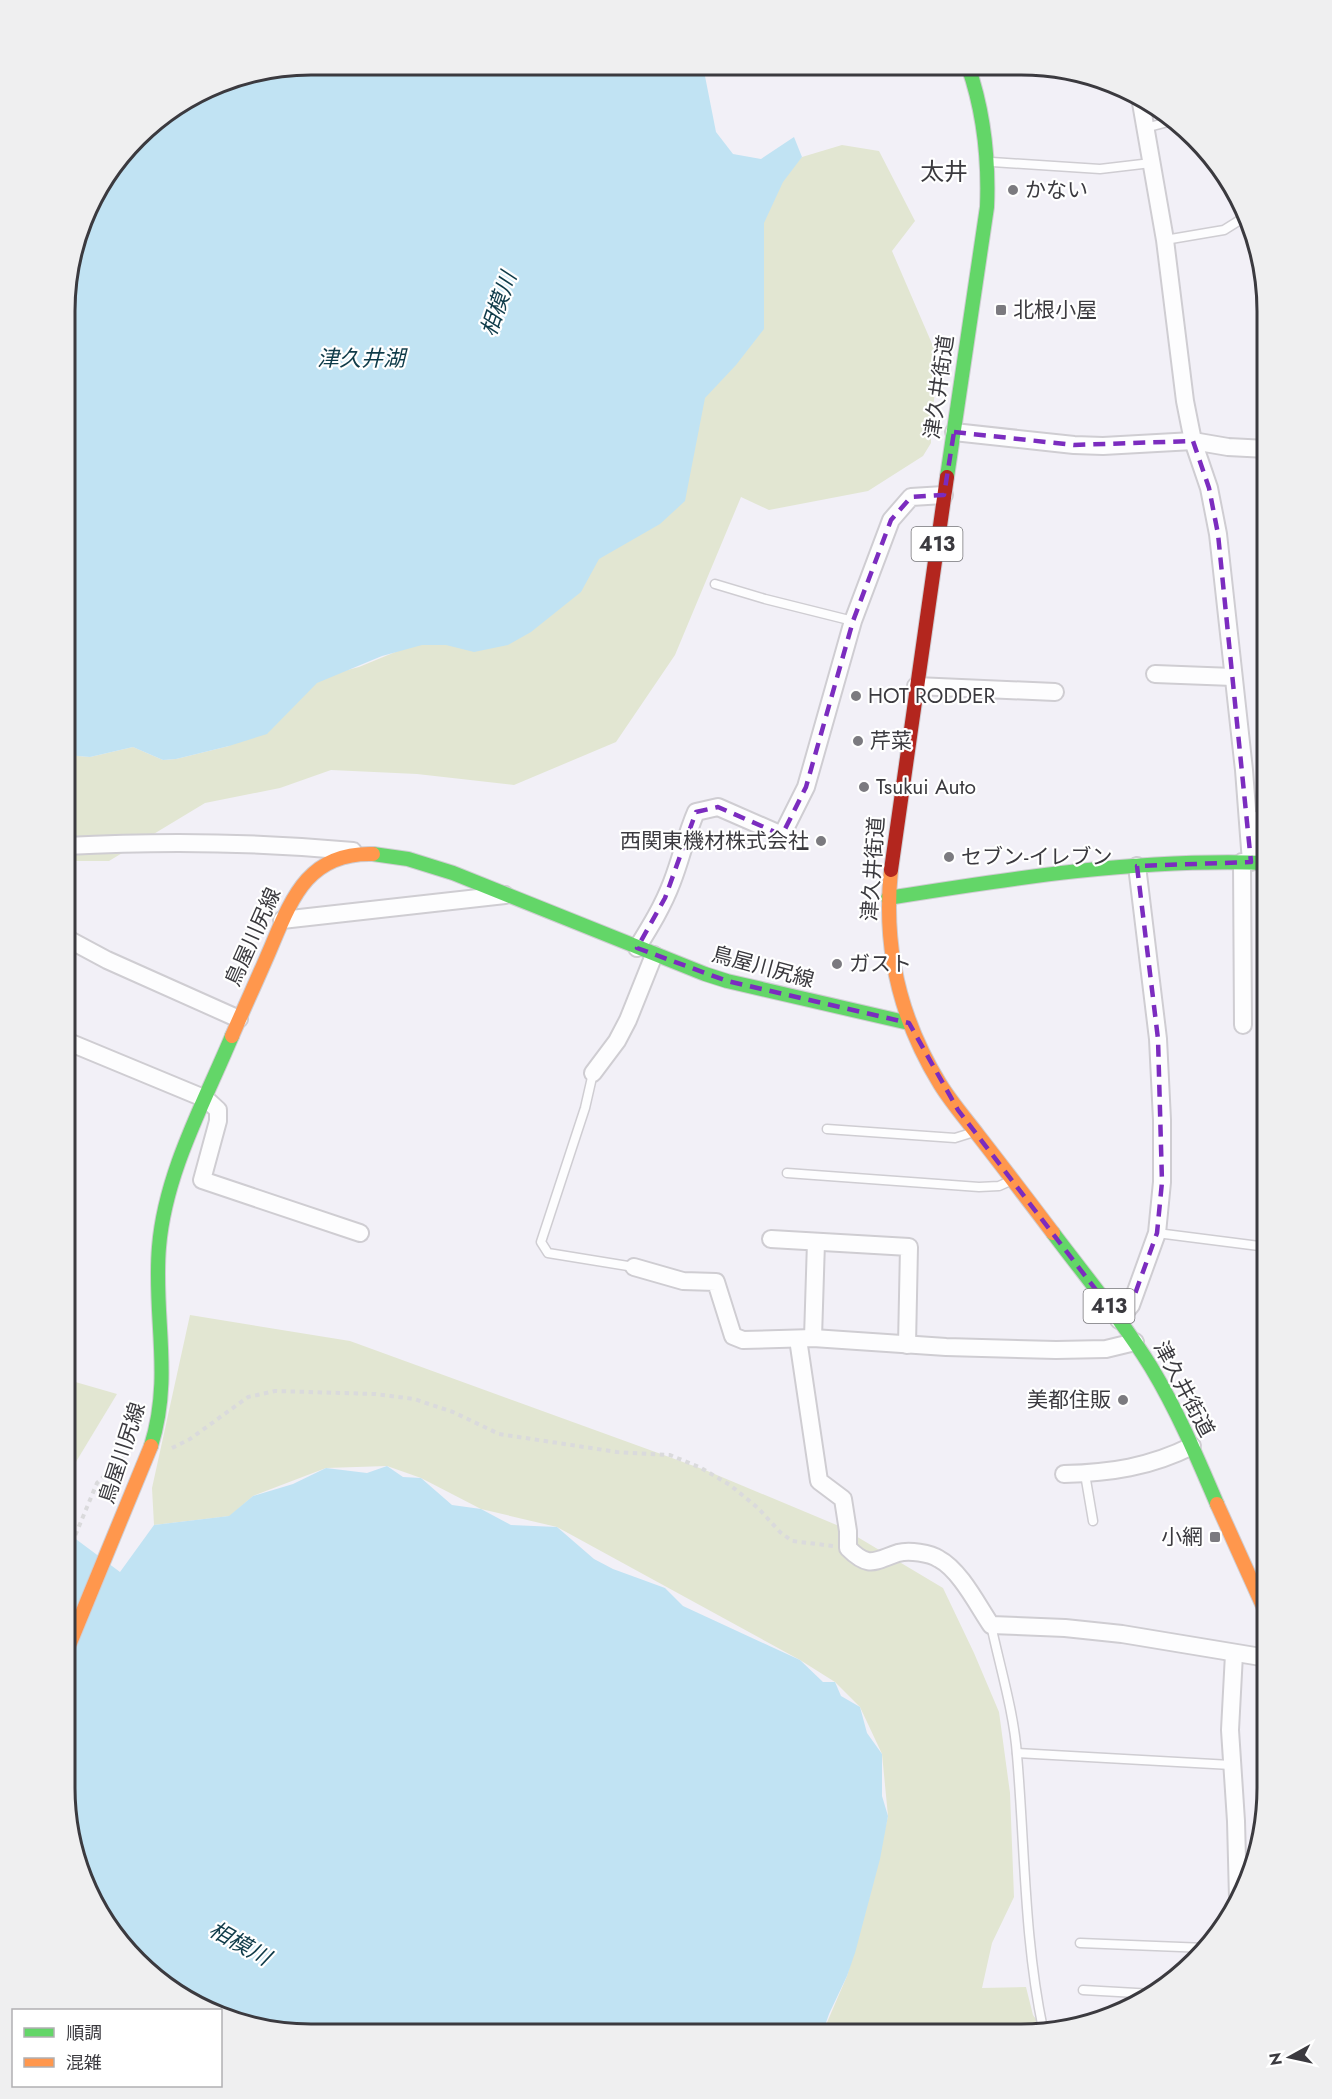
<svg xmlns="http://www.w3.org/2000/svg" width="1332" height="2099" font-family="Jost,'Noto Sans JP',sans-serif">
<style>
.green{fill:#e2e6d2}
.water{fill:#c1e3f3}
.lines{fill:none;stroke-linecap:round;stroke-linejoin:round}
.lane-casing{stroke:#cfcdd2;stroke-width:11}
.street-casing{stroke:#cfcdd2;stroke-width:20}
.fast-casing{stroke:#cfcdd2;stroke-width:16}
.slow-casing{stroke:#cfcdd2;stroke-width:16}
.jam-casing{stroke:#cfcdd2;stroke-width:16}
.path{stroke:#dadadc;stroke-width:4;stroke-dasharray:4.5 4.5;stroke-linecap:butt}
.lane{stroke:#fdfdfe;stroke-width:8}
.street{stroke:#fdfdfe;stroke-width:16}
.fast{stroke:#63d668;stroke-width:14}
.slow{stroke:#ff974d;stroke-width:14}
.jam{stroke:#b3261e;stroke-width:14}
.marked{fill:none;stroke:#7b2cbf;stroke-width:4.5;stroke-dasharray:12 8;stroke-linejoin:round}
.poi-dot{fill:#7b7a7f;stroke:#fff;stroke-width:2}
.labels{text-anchor:middle;stroke-width:4.5;stroke-linejoin:round;paint-order:stroke}
.shield{fill:#fff;stroke:#767579;stroke-width:1.5}
.shield-label{font-size:20px;font-weight:bold;fill:#3b3a3f}
.poi-label{font-size:21px;fill:#3b3a3f;stroke:#fff;text-anchor:start}
.street-label{font-size:21px;fill:#3b3a3f;stroke:#fff}
.water-label{font-size:22px;font-style:italic;fill:#0f3b49;stroke:#fff}
.quarter-label{font-size:24px;fill:#3b3a3f;stroke:#fff}
.rim{fill:none;stroke:#3b3a3f;stroke-width:3}
</style>
<rect width="100%" height="100%" fill="#f2f0f7"/>
<g class="green">
<polygon points="842,145 879,151 915,221 892,251 939,360 931,424 931,443 923,456 868,491 769,510 741,497 675,655 616,742 514,785 417,774 331,770 280,788 205,803 109,861 66,861 66,755 90,757 133,747 163,760 176,759 229,746 316,678 359,667 422,641 599,554 705,394 763,218 783,177 802,157"/>
<polygon points="190,1315 350,1341 705,1470 839,1526 943,1588 974,1653 999,1712 1010,1793 1014,1897 992,1943 982,1988 1026,1987 1033,2015 1044,2030 1021,2034 822,2034 847,1976 870,1895 888,1816 882,1754 860,1707 835,1682 800,1660 557,1527 481,1509 421,1478 387,1466 326,1468 253,1496 230,1516 154,1525 152,1488"/>
<polygon points="65,1379 117,1394 65,1480"/>
</g>
<g class="water">
<polygon points="311,65 703,66 716,132 733,154 761,159 794,137 802,157 783,182 764,223 764,329 736,365 705,398 685,501 660,524 599,559 581,592 531,632 508,645 474,652 446,645 422,645 382,656 317,683 267,734 229,746 176,759 163,760 133,747 90,757 66,755 67,280 90,202 148,126 217,83"/>
<polygon points="387,1466 403,1477 421,1478 452,1505 481,1509 511,1525 557,1527 594,1559 613,1569 665,1588 683,1606 800,1660 823,1682 835,1682 841,1696 860,1707 867,1733 882,1754 882,1796 888,1816 880,1859 855,1953 847,1976 829,2014 822,2034 280,2032 221,2017 220,2010 208,2010 161,1984 116,1938 83,1882 65,1788 65,1531 120,1572 154,1525 229,1516 253,1496 293,1484 326,1468 367,1473"/>
</g>
<g class="lines">
<g class="lane-casing">
<g id="lane">
<polyline points="1145,128 1176,120"/>
<polyline points="992,162 1100,169 1151,163"/>
<polyline points="1165,240 1224,230 1248,215"/>
<polyline points="715,584 765,599 853,621"/>
<polyline points="593,1073 585,1108 541,1242 548,1253 634,1267"/>
<polyline points="827,1129 955,1138 971,1133"/>
<polyline points="1263,1153 1265,1247"/>
<polyline points="787,1173 979,1187 999,1186 1008,1182"/>
<polyline points="1157,1233 1267,1247"/>
<polyline points="1085,1474 1093,1521"/>
<path d="M991,1625C1000,1667 1014,1713 1017,1755C1025,1847 1024,1939 1043,2029"/>
<polyline points="1017,1753 1231,1765"/>
<polyline points="1080,1943 1206,1948"/>
<polyline points="1083,1990 1154,1994"/>
</g>
</g>
<g class="street-casing">
<g id="street">
<polyline points="1140,97 1165,240 1185,401 1193,441 1209,488 1218,534 1244,770 1251,862"/>
<polyline points="954,432 1074,445 1103,446 1193,441 1228,447 1267,449"/>
<polyline points="1155,674 1233,677"/>
<polyline points="916,686 1055,692"/>
<polyline points="1249,821 1267,819"/>
<path d="M66,846C162,841 258,842 353,851"/>
<polyline points="1242,862 1243,1025"/>
<polyline points="282,920 505,895"/>
<polyline points="66,938 107,960 239,1019"/>
<path d="M637,948C650,927 663,906 672,882C681,859 686,835 696,812L718,807L782,835L806,787L853,621L891,520L911,497L944,495"/>
<polyline points="66,1041 206,1099 218,1110 218,1121 202,1180 360,1233"/>
<polyline points="593,1073 617,1041 628,1020 654,955"/>
<polyline points="771,1239 909,1247 907,1345"/>
<polyline points="634,1267 683,1281 716,1282 733,1336 743,1340 813,1338 946,1347 1056,1350 1106,1349 1135,1342"/>
<polyline points="1119,1320 1131,1305 1157,1233 1162,1182 1162,1120 1158,1039 1137,866"/>
<polyline points="813,1338 816,1242"/>
<path d="M798,1339L819,1481L843,1499L848,1531V1548C869,1569 874,1561 898,1553C909,1550 930,1553 939,1559C960,1570 978,1606 991,1625L1065,1628L1122,1634L1267,1658"/>
<path d="M1064,1474C1110,1473 1150,1467 1192,1446"/>
<polyline points="1234,1654 1230,1730 1236,1821 1238,1898"/>
</g>
</g>
<g class="fast-casing">
<g id="fast">
<path d="M947,477L987,207C989,158 984,112 968,66"/>
<polyline points="373,854 408,859 453,873 705,974 727,981 909,1023"/>
<path d="M888,898C1013,878 1140,858 1267,863"/>
<path d="M1053,1233C1086,1277 1122,1320 1151,1367C1177,1410 1197,1457 1217,1504"/>
<path d="M151,1446C173,1376 153,1316 159,1247C165,1173 204,1103 232,1036"/>
</g>
</g>
<g class="slow-casing">
<g id="slow">
<path d="M891,870C883,946 900,1019 940,1084C951,1102 965,1118 978,1135C1003,1167 1028,1200 1053,1233"/>
<path d="M232,1036C244,1008 257,980 269,952C291,900 307,852 373,854"/>
<polyline points="1217,1504 1267,1615"/>
<polyline points="65,1655 151,1446"/>
</g>
</g>
<g class="jam-casing">
<polyline id="jam" points="891,870 947,477"/>
</g>
<g class="path">
<polyline points="172,1448 190,1439 248,1397 275,1391 375,1394 414,1399 453,1412 499,1434 617,1452 670,1455 701,1468 730,1485 758,1508 780,1532 792,1541 833,1546"/>
<polyline points="65,1560 97,1483 124,1457"/>
</g>
<use href="#lane" class="lane"/>
<use href="#street" class="street"/>
<use href="#fast" class="fast"/>
<use href="#slow" class="slow"/>
<use href="#jam" class="jam"/>
</g>
<path class="marked" d="M954,432L1074,445L1193,441L1209,488L1218,534L1251,862L1137,866L1158,1039L1162,1182L1157,1233L1131,1305L1119,1320L958,1110L909,1023L727,981L637,948L665,898L696,812L718,807L782,835L806,787L853,621L891,520L911,497L944,495Z"/>
<g class="poi-dot">
<circle cx="1013" cy="190" r="6"/>
<rect x="995" y="304" width="12" height="12" rx="3"/>
<circle cx="856" cy="696" r="6"/>
<circle cx="858" cy="741" r="6"/>
<circle cx="864" cy="787" r="6"/>
<circle cx="821" cy="841" r="6"/>
<circle cx="949" cy="857" r="6"/>
<circle cx="837" cy="964" r="6"/>
<circle cx="1123" cy="1400" r="6"/>
<rect x="1209" y="1531" width="12" height="12" rx="3"/>
</g>
<g class="labels">
<g class="shield">
<rect x="911.5" y="527" width="51" height="34" rx="4.5"/>
<rect x="1083.5" y="1289" width="51" height="34" rx="4.5"/>
</g>
<g class="shield-label">
<text x="937" y="551">413</text>
<text x="1109" y="1313">413</text>
</g>
<g class="poi-label">
<text x="1025" y="197">かない</text>
<text x="1013" y="317">北根小屋</text>
<text x="868" y="703">HOT RODDER</text>
<text x="870" y="748">芹菜</text>
<text x="876" y="794">Tsukui Auto</text>
<text x="809" y="848" text-anchor="end">西関東機材株式会社</text>
<text x="961" y="864">セブン-イレブン</text>
<text x="849" y="971">ガスト</text>
<text x="1111" y="1407" text-anchor="end">美都住販</text>
<text x="1203" y="1544" text-anchor="end">小網</text>
</g>
<g class="street-label">
<text transform="translate(939 387) rotate(-82)" y="7">津久井街道</text>
<text transform="translate(873 869) rotate(-86)" y="7">津久井街道</text>
<text transform="translate(253 937) rotate(-66)" y="7">鳥屋川尻線</text>
<text transform="translate(763 967) rotate(15)" y="7">鳥屋川尻線</text>
<text transform="translate(1184 1389) rotate(62)" y="7">津久井街道</text>
<text transform="translate(122 1453) rotate(-72)" y="7">鳥屋川尻線</text>
</g>
<g class="water-label">
<text transform="translate(498 304) rotate(-71)" y="8">相模川</text>
<text x="361" y="366">津久井湖</text>
<text transform="translate(240 1943) rotate(29)" y="8">相模川</text>
</g>
<g class="quarter-label">
<text x="944" y="180">太井</text>
</g>
</g>
<path d="M0 0H1332V2099H0ZM311 75H1021A236 236 0 0 1 1257 311V1788A236 236 0 0 1 1021 2024H311A236 236 0 0 1 75 1788V311A236 236 0 0 1 311 75Z" fill="#efeff0" fill-rule="evenodd"/>
<path class="rim" d="M311 75H1021A236 236 0 0 1 1257 311V1788A236 236 0 0 1 1021 2024H311A236 236 0 0 1 75 1788V311A236 236 0 0 1 311 75Z"/>
<rect x="12" y="2009" width="210" height="78" fill="#ffffff" stroke="#b1b0b2" stroke-width="1.5"/>
<rect x="24" y="2028" width="30" height="9" fill="#63d668" stroke="#b1b0b2" stroke-width="1.5"/>
<text x="66" y="2039" font-size="18" fill="#3b3a3f">順調</text>
<rect x="24" y="2058" width="30" height="9" fill="#ff974d" stroke="#b1b0b2" stroke-width="1.5"/>
<text x="66" y="2069" font-size="18" fill="#3b3a3f">混雑</text>
<g transform="translate(1290 2057) rotate(262)" stroke="#ffffff" stroke-width="4.5" paint-order="stroke">
<path d="M0-4.5L10 22L0 15L-10 22Z" fill="#3b3a3f"/>
<text y="-9" font-size="16" font-weight="bold" text-anchor="middle" fill="#3b3a3f">N</text>
</g>
</svg>
